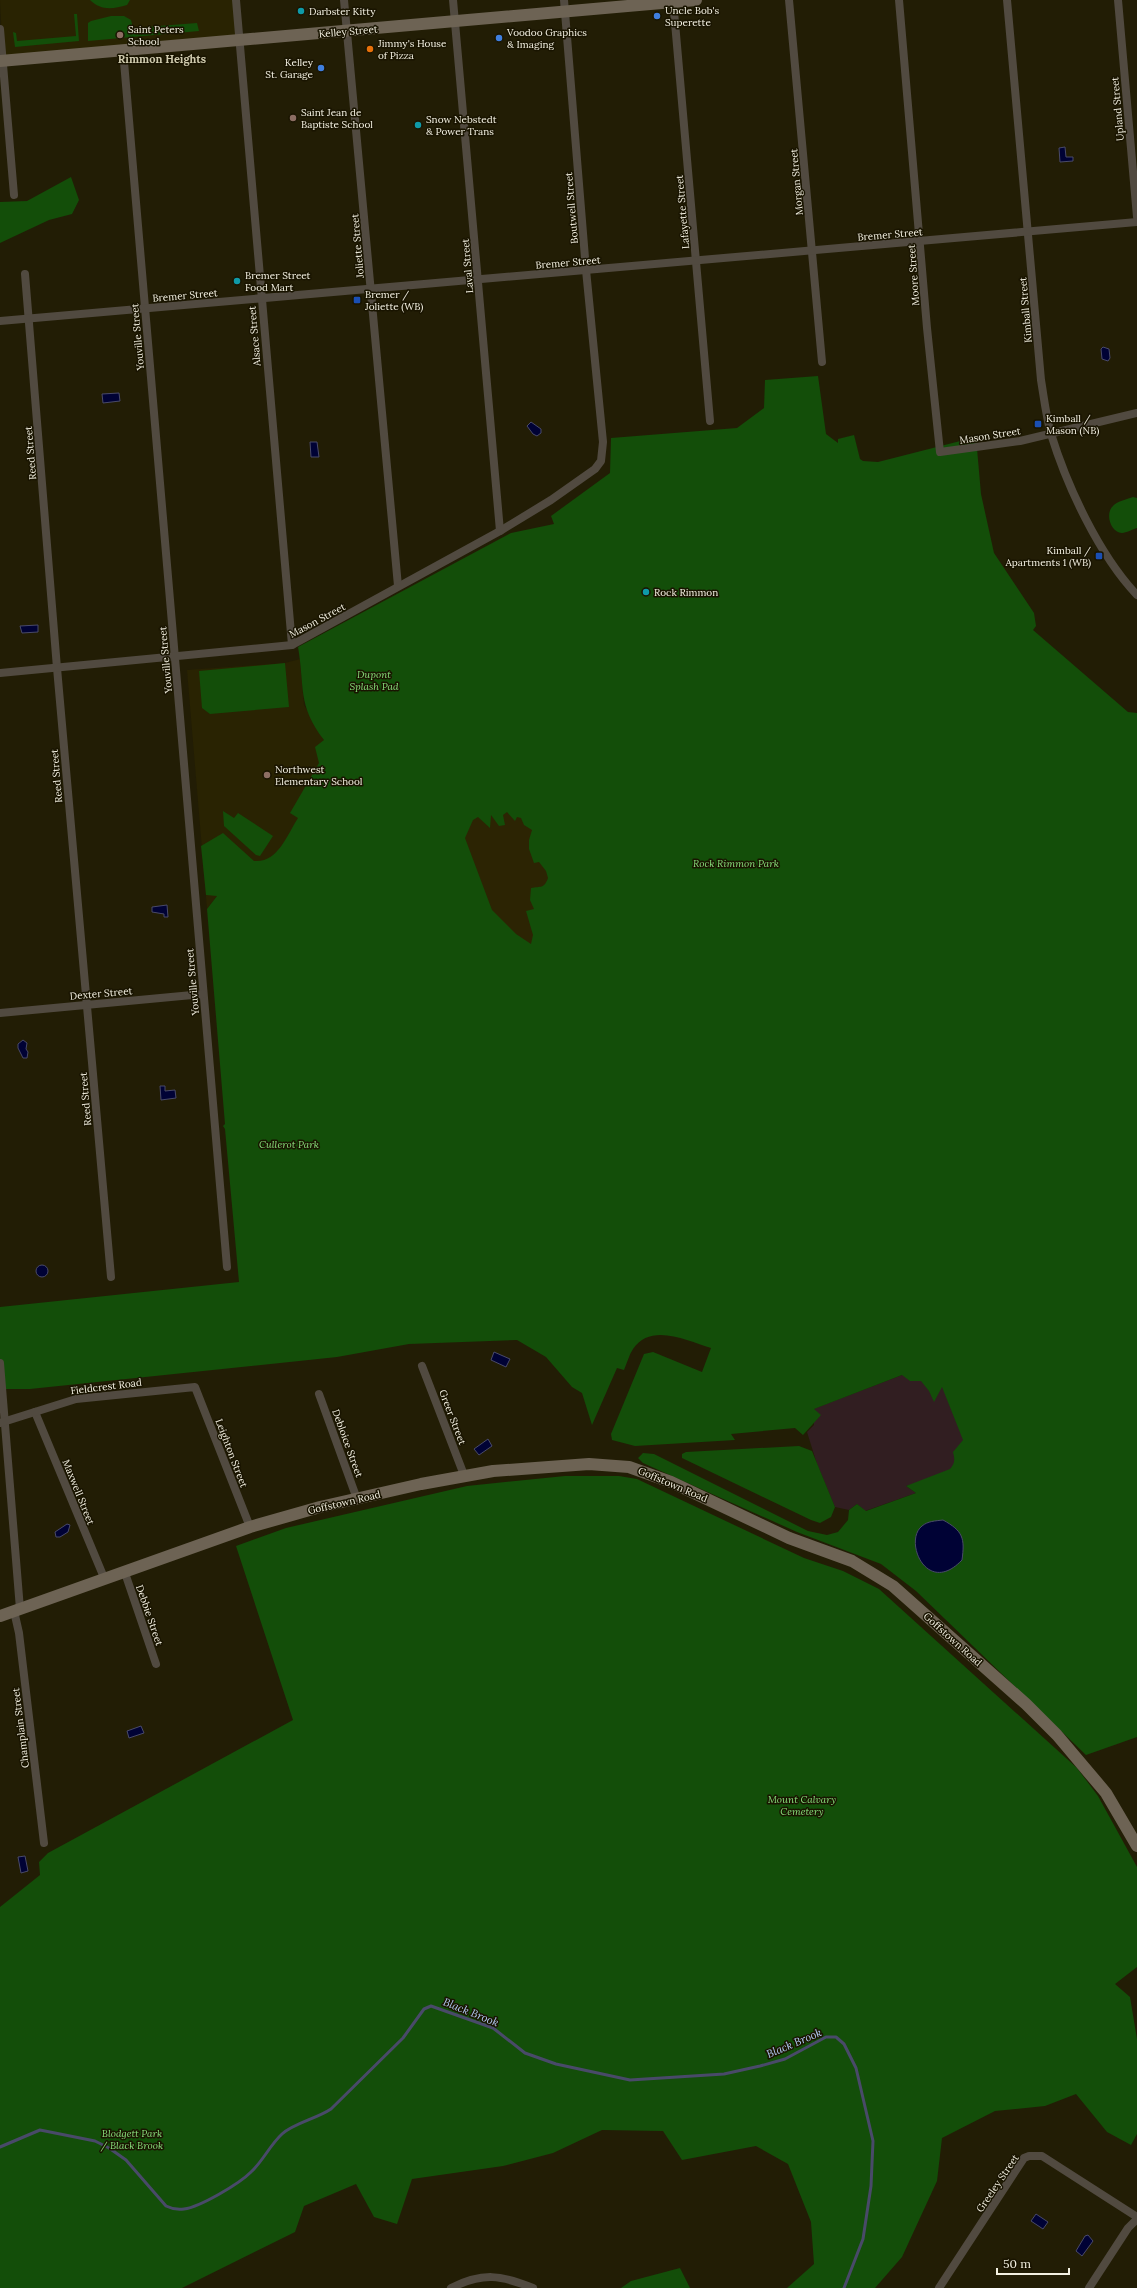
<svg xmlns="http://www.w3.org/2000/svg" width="1137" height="2288" font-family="Lora,serif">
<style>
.commercial{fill:#311e21}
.built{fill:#292302}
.green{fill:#134e09}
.sand{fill:#2c2403}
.water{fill:#000235;stroke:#494a69}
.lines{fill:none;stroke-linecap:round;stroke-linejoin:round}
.stream{stroke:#494a69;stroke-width:3}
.street{stroke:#514a40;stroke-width:8}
.secondary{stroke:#6d6354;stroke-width:12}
.culture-dot{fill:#0f9aa8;stroke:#191400;stroke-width:1.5}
.shop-dot{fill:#3f7fe0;stroke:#191400;stroke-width:1.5}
.education-dot{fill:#8d6e63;stroke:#191400;stroke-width:1.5}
.food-dot{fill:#e8710a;stroke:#191400;stroke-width:1.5}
.transit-dot{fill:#1a4fb4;stroke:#191400;stroke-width:1.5}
.labels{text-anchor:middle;stroke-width:3;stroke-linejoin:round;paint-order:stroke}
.poi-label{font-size:10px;fill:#f4f1e2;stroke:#191400;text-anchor:start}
.street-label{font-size:10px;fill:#f4f1e2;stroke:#191400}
.park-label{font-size:10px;font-style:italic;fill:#87de7a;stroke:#191400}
.neighbourhood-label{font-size:11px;font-weight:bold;fill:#cfcaad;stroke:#191400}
.water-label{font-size:11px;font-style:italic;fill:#b2caf3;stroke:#191400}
</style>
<rect width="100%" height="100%" fill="#221d05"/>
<polygon class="commercial" points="934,1367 978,1468 906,1486 916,1493 865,1511 857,1504 849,1510 835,1507 817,1464 807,1432 814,1425 813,1409 902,1375"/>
<g class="built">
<polygon points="0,0 236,0 239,40 3,61"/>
<polygon points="300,659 304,705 324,740 309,876 217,896 207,909 187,670 285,663"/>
</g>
<g class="green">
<path d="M90,0H130L127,5C113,9 101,11 90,0Z"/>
<polygon points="74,14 77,14 79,41 15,47 13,32 16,33 17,41 76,36"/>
<polygon points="111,16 124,16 131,20 133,28 197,23 199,31 88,41 88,23 91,21"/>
<polygon points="71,177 79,200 72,214 49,220 0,243 0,202 27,201"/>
<path d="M818,376L826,434L838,443V439L854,435L860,459L863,461L878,462L976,437L981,494L994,553L1034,613L1036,626L1033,630L1128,712L1137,713V1737L1086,1755L916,1591L881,1564L797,1532L643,1463L638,1458L643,1453L654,1454L808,1531L827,1535L838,1532L848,1520L849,1510L857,1504L866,1511L916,1493L906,1486L950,1469C955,1463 955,1460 953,1452L963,1440L942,1387L934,1402L929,1391L921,1381H910L902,1375L814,1409L821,1415L803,1435L795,1428L731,1434L735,1440L635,1446L612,1440L611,1434L644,1354L653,1352L702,1372L711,1348C688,1341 651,1322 633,1349C629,1355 627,1363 624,1370L617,1368L592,1425L582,1393L572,1387L546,1357L517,1340L409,1344L337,1357L30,1389H0V1307L239,1282L225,1129L223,1126L225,1124L207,909L217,896L206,895L201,846L223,833L254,861C278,863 287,835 298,818L290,813L319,763L315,747L324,740C297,705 305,687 298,647L511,533L554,524L551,516L610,473L611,438L737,428L764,408L765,380Z"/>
<path d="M1133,497L1137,498V528C1133,529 1126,533 1122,533C1110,532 1105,513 1113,506C1117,501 1128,499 1133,497Z"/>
<polygon points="285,663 289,707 210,714 202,708 199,671"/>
<polygon points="223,811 234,818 238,813 273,836 260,856 256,855 224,826"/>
<polygon points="799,1446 812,1451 835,1507 831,1517 820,1523 811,1520 682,1458 682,1454 686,1452"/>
<polygon points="565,1476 619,1476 637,1479 804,1558 843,1571 879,1589 1077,1768 1098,1796 1137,1867 1137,1967 1115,1984 1130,1997 1137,2039 1137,2134 1131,2145 1107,2132 1076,2094 1045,2106 995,2111 942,2138 937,2181 902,2257 875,2288 787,2288 814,2264 811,2222 788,2164 756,2146 682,2160 663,2131 602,2130 553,2153 503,2166 412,2179 397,2224 374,2217 356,2184 304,2206 295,2232 182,2288 0,2288 0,1907 40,1875 39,1862 48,1853 293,1720 236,1546 286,1528 467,1486"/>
<polygon points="680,2268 690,2288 621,2288 631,2281"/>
</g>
<path class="sand" d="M507,812L515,821L517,817L521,818L524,825L532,830L529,840V849L534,863L539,862L546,871L548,878C544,889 541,886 531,888L530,900L534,909L526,911L533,935L531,944L516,934L492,910L465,838L473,820L478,817L490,828L491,815L499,826L505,825L503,815Z"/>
<g class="water">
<polygon points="1065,147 1066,157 1073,157 1073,161 1060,162 1059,148"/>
<polygon points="1103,347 1109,349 1110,358 1108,361 1102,359 1101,349"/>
<polygon points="119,393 120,401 103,403 102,394"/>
<polygon points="531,422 541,429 541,433 537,436 533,434 527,426"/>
<polygon points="310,442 317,442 319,457 311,457"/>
<polygon points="38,625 38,632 22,633 20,626"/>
<polygon points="167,905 168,917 164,917 164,914 152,912 152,907"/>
<polygon points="23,1040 27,1043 26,1049 28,1052 27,1058 23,1058 18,1048 18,1044"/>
<polygon points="160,1086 165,1086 165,1091 175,1090 176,1098 161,1100"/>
<circle cx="42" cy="1271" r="6"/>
<polygon points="494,1352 510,1359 506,1367 491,1360"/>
<polygon points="488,1439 492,1446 479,1455 474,1449"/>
<path d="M943,1520C963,1531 965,1538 962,1560C927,1597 903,1541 922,1526C928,1521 935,1521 943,1520Z"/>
<polygon points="67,1524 70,1525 68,1532 60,1537 56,1537 55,1532"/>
<polygon points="141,1726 144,1733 129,1738 127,1731"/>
<polygon points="25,1856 28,1871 21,1873 18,1857"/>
<polygon points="1036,2214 1048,2222 1043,2229 1031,2221"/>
<polygon points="1088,2235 1093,2241 1082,2256 1076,2251 1085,2236"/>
</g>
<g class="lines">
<path class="stream" d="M0,2147L40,2130L95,2141L109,2148L126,2160L166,2206C172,2209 177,2210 184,2209C200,2207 239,2184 251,2172C263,2161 270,2145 282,2134C294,2123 316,2119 331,2109L403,2038L424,2009L431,2006L493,2028L525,2053L556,2064L630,2080L724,2074L760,2066L785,2059L826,2037H836L844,2044L856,2068L873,2141L871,2186L863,2239L844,2288"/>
<g class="street">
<polyline points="236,0 292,645"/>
<polyline points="344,0 398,586"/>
<polyline points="453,0 500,531"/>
<polyline points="673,0 710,421"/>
<polyline points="789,0 822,362"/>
<polyline points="899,0 927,328 940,452 1020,441 1137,413"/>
<path d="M1007,0L1041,380C1044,398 1046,416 1051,434C1067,486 1099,555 1137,595"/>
<polyline points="1118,0 1137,217"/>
<polyline points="0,29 14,195"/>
<polyline points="123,50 227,1267"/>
<polyline points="25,274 57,668 111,1277"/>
<polyline points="0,321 1137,222"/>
<polyline points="0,673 292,645 500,531 551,500 595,469 601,461 603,442 586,270 564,0"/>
<polyline points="0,1013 203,994"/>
<polyline points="0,1363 20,1609"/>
<polyline points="422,1366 464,1475"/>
<polyline points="319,1394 357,1499"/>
<polyline points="35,1412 105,1580"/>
<polyline points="0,1423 76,1399 195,1387 250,1527"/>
<polyline points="125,1573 156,1664"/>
<polyline points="14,1611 19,1633 44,1843"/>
<path d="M451,2288C483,2272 501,2275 533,2288"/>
<polyline points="939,2288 1024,2158 1029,2156 1042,2156 1137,2217"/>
<polyline points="1089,2288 1128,2228 1137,2219"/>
</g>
<g class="secondary">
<polyline points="0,61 696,0"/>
<polyline points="0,1616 250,1527 320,1507 421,1484 493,1471 589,1464 629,1467 671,1482 789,1538 852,1561 893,1586 1026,1704 1057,1735 1106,1793 1137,1846"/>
</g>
</g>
<g class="culture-dot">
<circle cx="301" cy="11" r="4"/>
<circle cx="418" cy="125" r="4"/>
<circle cx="237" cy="281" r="4"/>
<circle cx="646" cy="592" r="4"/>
</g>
<g class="shop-dot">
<circle cx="657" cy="16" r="4"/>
<circle cx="499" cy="38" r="4"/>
<circle cx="321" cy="68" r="4"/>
</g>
<g class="education-dot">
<circle cx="120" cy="35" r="4"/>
<circle cx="293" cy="118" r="4"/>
<circle cx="267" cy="775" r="4"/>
</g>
<circle class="food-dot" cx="370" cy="49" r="4"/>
<g class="transit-dot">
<rect x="353" y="296" width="8" height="8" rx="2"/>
<rect x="1034" y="420" width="8" height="8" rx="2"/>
<rect x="1095" y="552" width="8" height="8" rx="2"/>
</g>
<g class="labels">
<g class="poi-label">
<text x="665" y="14">Uncle Bob's<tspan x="665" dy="12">Superette</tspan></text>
<text x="309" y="15">Darbster Kitty</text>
<text x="128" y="33">Saint Peters<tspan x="128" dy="12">School</tspan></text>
<text x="507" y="36">Voodoo Graphics<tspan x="507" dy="12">&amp; Imaging</tspan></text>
<text x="378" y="47">Jimmy's House<tspan x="378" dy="12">of Pizza</tspan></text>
<text x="313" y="66" text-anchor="end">Kelley<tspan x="313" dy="12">St. Garage</tspan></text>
<text x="301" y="116">Saint Jean de<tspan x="301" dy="12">Baptiste School</tspan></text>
<text x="426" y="123">Snow Nebstedt<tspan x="426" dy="12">&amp; Power Trans</tspan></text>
<text x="245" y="279">Bremer Street<tspan x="245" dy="12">Food Mart</tspan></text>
<text x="365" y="298">Bremer /<tspan x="365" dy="12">Joliette (WB)</tspan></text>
<text x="1046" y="422">Kimball /<tspan x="1046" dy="12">Mason (NB)</tspan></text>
<text x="1091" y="554" text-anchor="end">Kimball /<tspan x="1091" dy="12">Apartments 1 (WB)</tspan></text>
<text x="654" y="596">Rock Rimmon</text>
<text x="275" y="773">Northwest<tspan x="275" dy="12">Elementary School</tspan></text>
</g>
<g class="street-label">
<text transform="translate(348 31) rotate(-5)" y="4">Kelley Street</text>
<text transform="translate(1117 109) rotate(-95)" y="4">Upland Street</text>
<text transform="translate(796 182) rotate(-95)" y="4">Morgan Street</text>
<text transform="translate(571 208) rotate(-95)" y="4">Boutwell Street</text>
<text transform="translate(682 212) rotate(-95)" y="4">Lafayette Street</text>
<text transform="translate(890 234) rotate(-5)" y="4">Bremer Street</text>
<text transform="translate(357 246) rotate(-95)" y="4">Joliette Street</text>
<text transform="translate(568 262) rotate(-5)" y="4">Bremer Street</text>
<text transform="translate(467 266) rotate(-95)" y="4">Laval Street</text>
<text transform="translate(913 275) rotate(-94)" y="4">Moore Street</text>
<text transform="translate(185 295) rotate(-5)" y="4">Bremer Street</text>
<text transform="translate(1025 310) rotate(-95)" y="4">Kimball Street</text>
<text transform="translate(254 336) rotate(-95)" y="4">Alsace Street</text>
<text transform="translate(137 337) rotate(-95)" y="4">Youville Street</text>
<text transform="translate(990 435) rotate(-9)" y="4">Mason Street</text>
<text transform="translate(30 453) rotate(-95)" y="4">Reed Street</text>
<text transform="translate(317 620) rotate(-28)" y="4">Mason Street</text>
<text transform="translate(165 660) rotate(-95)" y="4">Youville Street</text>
<text transform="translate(56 776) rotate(-95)" y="4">Reed Street</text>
<text transform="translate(192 982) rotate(-95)" y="4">Youville Street</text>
<text transform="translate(101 993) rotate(-5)" y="4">Dexter Street</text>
<text transform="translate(85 1099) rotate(-95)" y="4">Reed Street</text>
<text transform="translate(106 1386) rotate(-7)" y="4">Fieldcrest Road</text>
<text transform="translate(453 1417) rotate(69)" y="4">Greer Street</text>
<text transform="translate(348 1443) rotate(70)" y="4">Debloice Street</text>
<text transform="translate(232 1453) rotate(69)" y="4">Leighton Street</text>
<text transform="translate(673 1484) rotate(23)" y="4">Goffstown Road</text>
<text transform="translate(79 1492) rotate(68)" y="4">Maxwell Street</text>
<text transform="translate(344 1502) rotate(-13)" y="4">Goffstown Road</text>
<text transform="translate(150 1615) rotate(71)" y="4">Debbie Street</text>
<text transform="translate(953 1639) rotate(42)" y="4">Goffstown Road</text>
<text transform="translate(20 1728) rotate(-97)" y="4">Champlain Street</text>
<text transform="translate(997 2183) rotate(-56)" y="4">Greeley Street</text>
</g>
<g class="park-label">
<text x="374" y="678">Dupont<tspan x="374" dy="12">Splash Pad</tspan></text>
<text x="736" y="867">Rock Rimmon Park</text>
<text x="289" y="1148">Cullerot Park</text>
<text x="802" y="1803">Mount Calvary<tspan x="802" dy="12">Cemetery</tspan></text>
<text x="132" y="2137">Blodgett Park<tspan x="132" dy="12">/ Black Brook</tspan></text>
</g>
<g class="neighbourhood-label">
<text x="162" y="63">Rimmon Heights</text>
</g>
<g class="water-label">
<text transform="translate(471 2012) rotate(22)" y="4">Black Brook</text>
<text transform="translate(794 2043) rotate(-23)" y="4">Black Brook</text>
</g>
</g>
<path d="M997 2268v6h72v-6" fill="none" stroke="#f4f1e2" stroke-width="2"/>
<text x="1003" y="2268" font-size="12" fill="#f4f1e2" stroke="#191400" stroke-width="3" paint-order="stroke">50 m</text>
</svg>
